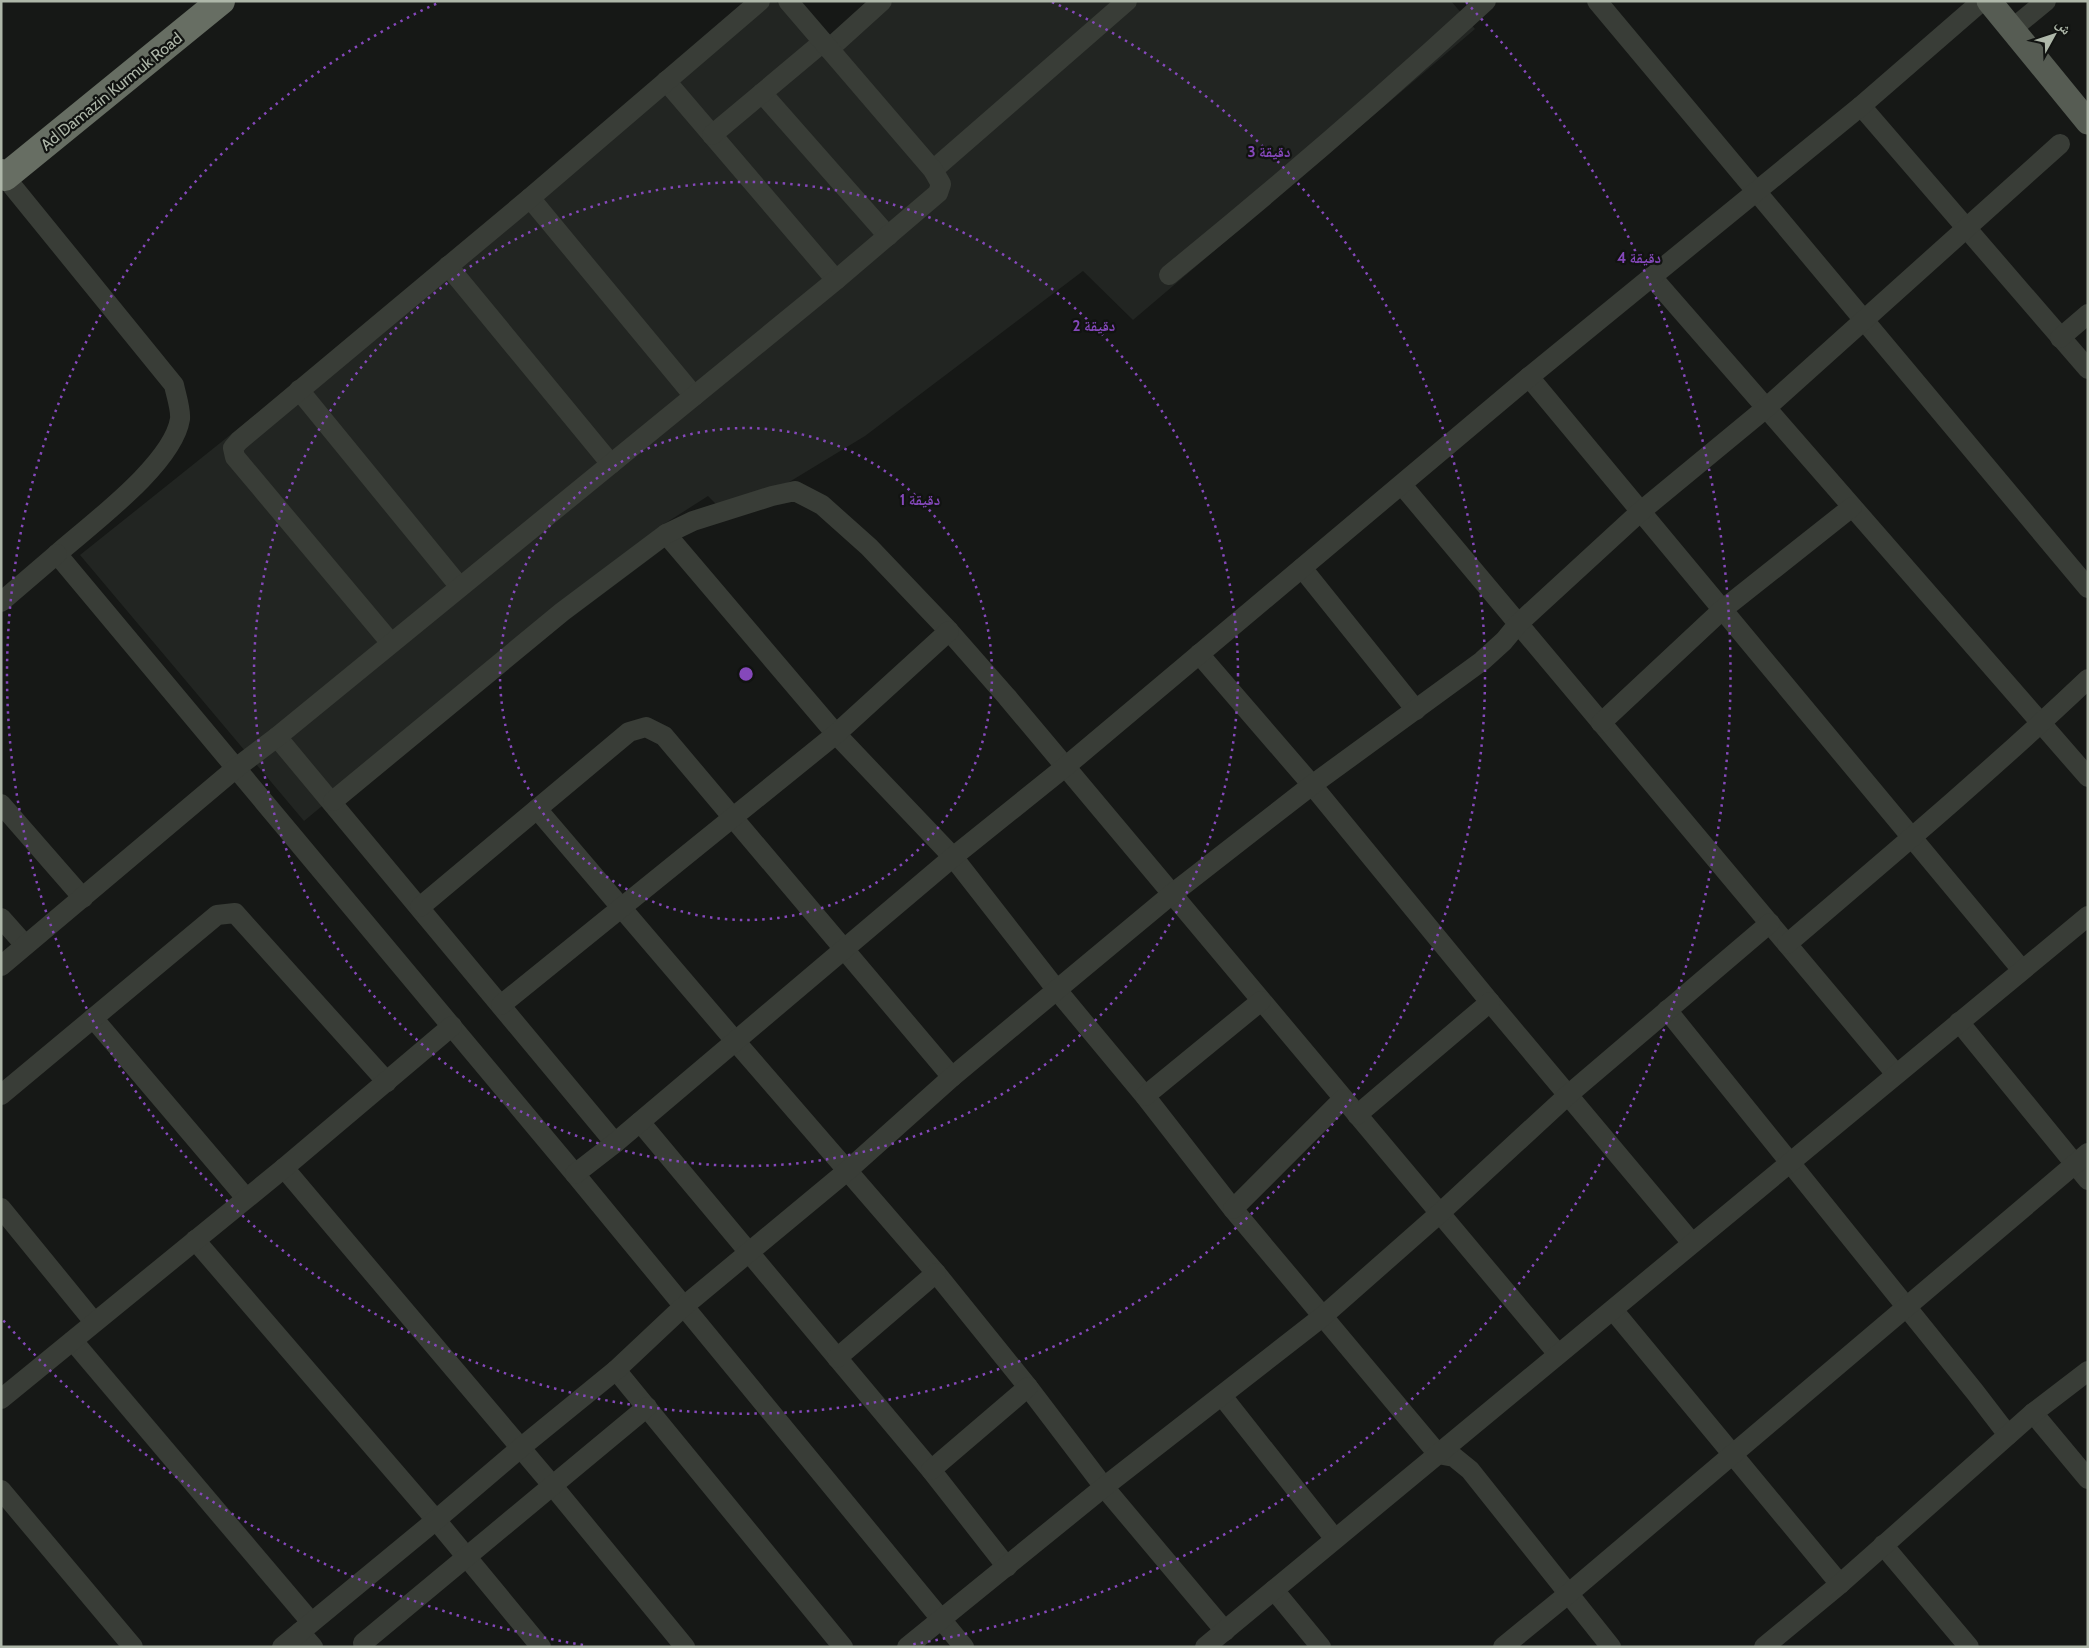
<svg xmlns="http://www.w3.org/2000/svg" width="2089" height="1648" font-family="Cabin,'Noto Naskh Arabic',sans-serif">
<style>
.built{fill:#222522}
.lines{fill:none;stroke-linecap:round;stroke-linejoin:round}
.minor{stroke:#393d37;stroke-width:20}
.major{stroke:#565c53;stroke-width:25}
.highway{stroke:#676e63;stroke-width:28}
.ring{fill:none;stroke:#8548bb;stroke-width:2.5;stroke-dasharray:2.5 5}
.labels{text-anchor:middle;stroke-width:4.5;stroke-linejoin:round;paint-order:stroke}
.street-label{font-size:16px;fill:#aeb7a9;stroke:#111311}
.centre{fill:#8548bb;stroke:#111311;stroke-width:2.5}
.ring-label{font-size:15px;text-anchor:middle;font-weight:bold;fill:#8548bb;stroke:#111311;stroke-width:4.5;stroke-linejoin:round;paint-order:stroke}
</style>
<rect width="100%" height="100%" fill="#161816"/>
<polygon class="built" points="745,1 776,1 825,58 894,1 1451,1 1475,29 1133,320 1083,271 865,436 730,518 708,496 658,528 304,821 80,555 294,384 525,192"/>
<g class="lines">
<g class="minor">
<polyline points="1597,1 2088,588"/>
<polyline points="2012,29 2046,1"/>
<polyline points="829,49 882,1"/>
<polyline points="666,81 836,280"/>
<polyline points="762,93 888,236"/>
<polyline points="1861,106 2088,369"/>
<polyline points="712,135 823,42"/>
<polyline points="933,170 1127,1"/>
<path d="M5,177L174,385C176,395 181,409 180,419C173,464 91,524 57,554L575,1174L964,1647"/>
<polyline points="530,198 694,396"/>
<polyline points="448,266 611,464"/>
<path d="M1169,275C1277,187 1383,96 1486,1"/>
<polyline points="1652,277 2088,777"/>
<polyline points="2060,338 2088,314"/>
<polyline points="1529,377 2022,970"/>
<polyline points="299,390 460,587"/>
<polyline points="1402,485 1896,1074"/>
<polyline points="666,534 836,734 953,857 1056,989 1145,1096 1233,1209 1438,1454 1454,1457 1470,1470 1611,1647"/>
<polyline points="1302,568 1416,710"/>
<polyline points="1,602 57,554"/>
<polyline points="391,643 235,457 233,448 239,441 530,198 760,1"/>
<polyline points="1199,654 1312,785 1490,1002 1692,1243"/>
<polyline points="1601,723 1722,610 1852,507"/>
<polyline points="277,737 615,1143"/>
<polyline points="333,801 562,612 666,534 693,521 772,496 795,491 822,505 869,547 949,631 1007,697 1558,1354"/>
<polyline points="1,804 83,898"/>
<polyline points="537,809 736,1042 936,1273 1028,1387 1104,1487 1225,1631"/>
<polyline points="420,907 629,732 646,727 664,736 952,1077"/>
<polyline points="1,918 25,945"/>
<path d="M1787,944C1889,857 1991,771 2088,679"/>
<polyline points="1,966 236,768 277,737 836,280 938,193 941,184 933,170 788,1"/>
<polyline points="501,1005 836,734 949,631"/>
<polyline points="1667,1010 1975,1392 2008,1435"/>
<polyline points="93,1018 246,1198"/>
<polyline points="1959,1022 2088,1180"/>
<polyline points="1,1095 217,915 235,913 387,1082"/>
<polyline points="1145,1096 1261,1001"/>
<polyline points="1357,1115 1490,1002"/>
<polyline points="640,1122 931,1470 1007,1567"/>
<polyline points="284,1168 552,1485 685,1647"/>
<polyline points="575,1174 615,1143 953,857 1065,767 1529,377 1861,106 1982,1"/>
<polyline points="1,1208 94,1322"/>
<polyline points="1233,1209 1343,1099"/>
<polyline points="195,1240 436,1520 541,1647"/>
<polyline points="1613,1310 1840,1584"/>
<polyline points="73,1341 311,1622"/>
<polyline points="837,1358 936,1273"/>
<polyline points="616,1370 843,1647"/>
<polyline points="1222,1396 1335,1539"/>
<polyline points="1,1399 284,1168 452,1026"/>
<polyline points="2033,1413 2088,1479"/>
<polyline points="931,1470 1028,1387"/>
<polyline points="1,1490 133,1647"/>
<polyline points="1883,1545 1969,1647"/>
<polyline points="1274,1590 1321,1647"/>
<polyline points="300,1632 313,1647"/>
<polyline points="363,1643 647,1407"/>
<polyline points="282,1647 436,1520 524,1445 616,1370 683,1307 847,1171 952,1077 1172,894 1312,785 1482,661 1504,641 1518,624 1640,512 1766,408 2060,144"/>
<polyline points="907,1647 1104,1487 1322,1317 1440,1213 1568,1095 1770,923"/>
<polyline points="1205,1647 2088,916"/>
<polyline points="1503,1647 1568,1594 2088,1153"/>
<polyline points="1764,1647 1840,1584 2033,1413 2088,1371"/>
</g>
<polyline class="major" points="1989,1 2088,122"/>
<polyline class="highway" points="1,173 5,177 221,1"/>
</g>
<g class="ring">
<circle cx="746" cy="674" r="246"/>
<circle cx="746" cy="674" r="492"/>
<path d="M1052 2A739 739 0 1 1 440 2"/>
<path d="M583 1645A985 985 0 0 1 3 1320M1466 2A985 985 0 0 1 909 1645"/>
</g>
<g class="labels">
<g class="street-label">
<text transform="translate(111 91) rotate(-39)" y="6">Ad Damazin Kurmuk Road</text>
</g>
</g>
<circle cx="746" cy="674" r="8" class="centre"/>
<g class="ring-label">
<text x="1269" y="157">3 دقيقة</text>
<text x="1639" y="263">4 دقيقة</text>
<text x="1094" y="331">2 دقيقة</text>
<text x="920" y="505">1 دقيقة</text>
</g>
<rect width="2089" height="1648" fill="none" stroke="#aeb7a9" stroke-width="5"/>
<g transform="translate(2054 35) rotate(50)" stroke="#111311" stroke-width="4" paint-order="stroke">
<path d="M0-4L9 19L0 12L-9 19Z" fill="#aeb7a9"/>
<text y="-8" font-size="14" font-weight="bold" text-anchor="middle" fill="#aeb7a9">ش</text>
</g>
</svg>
